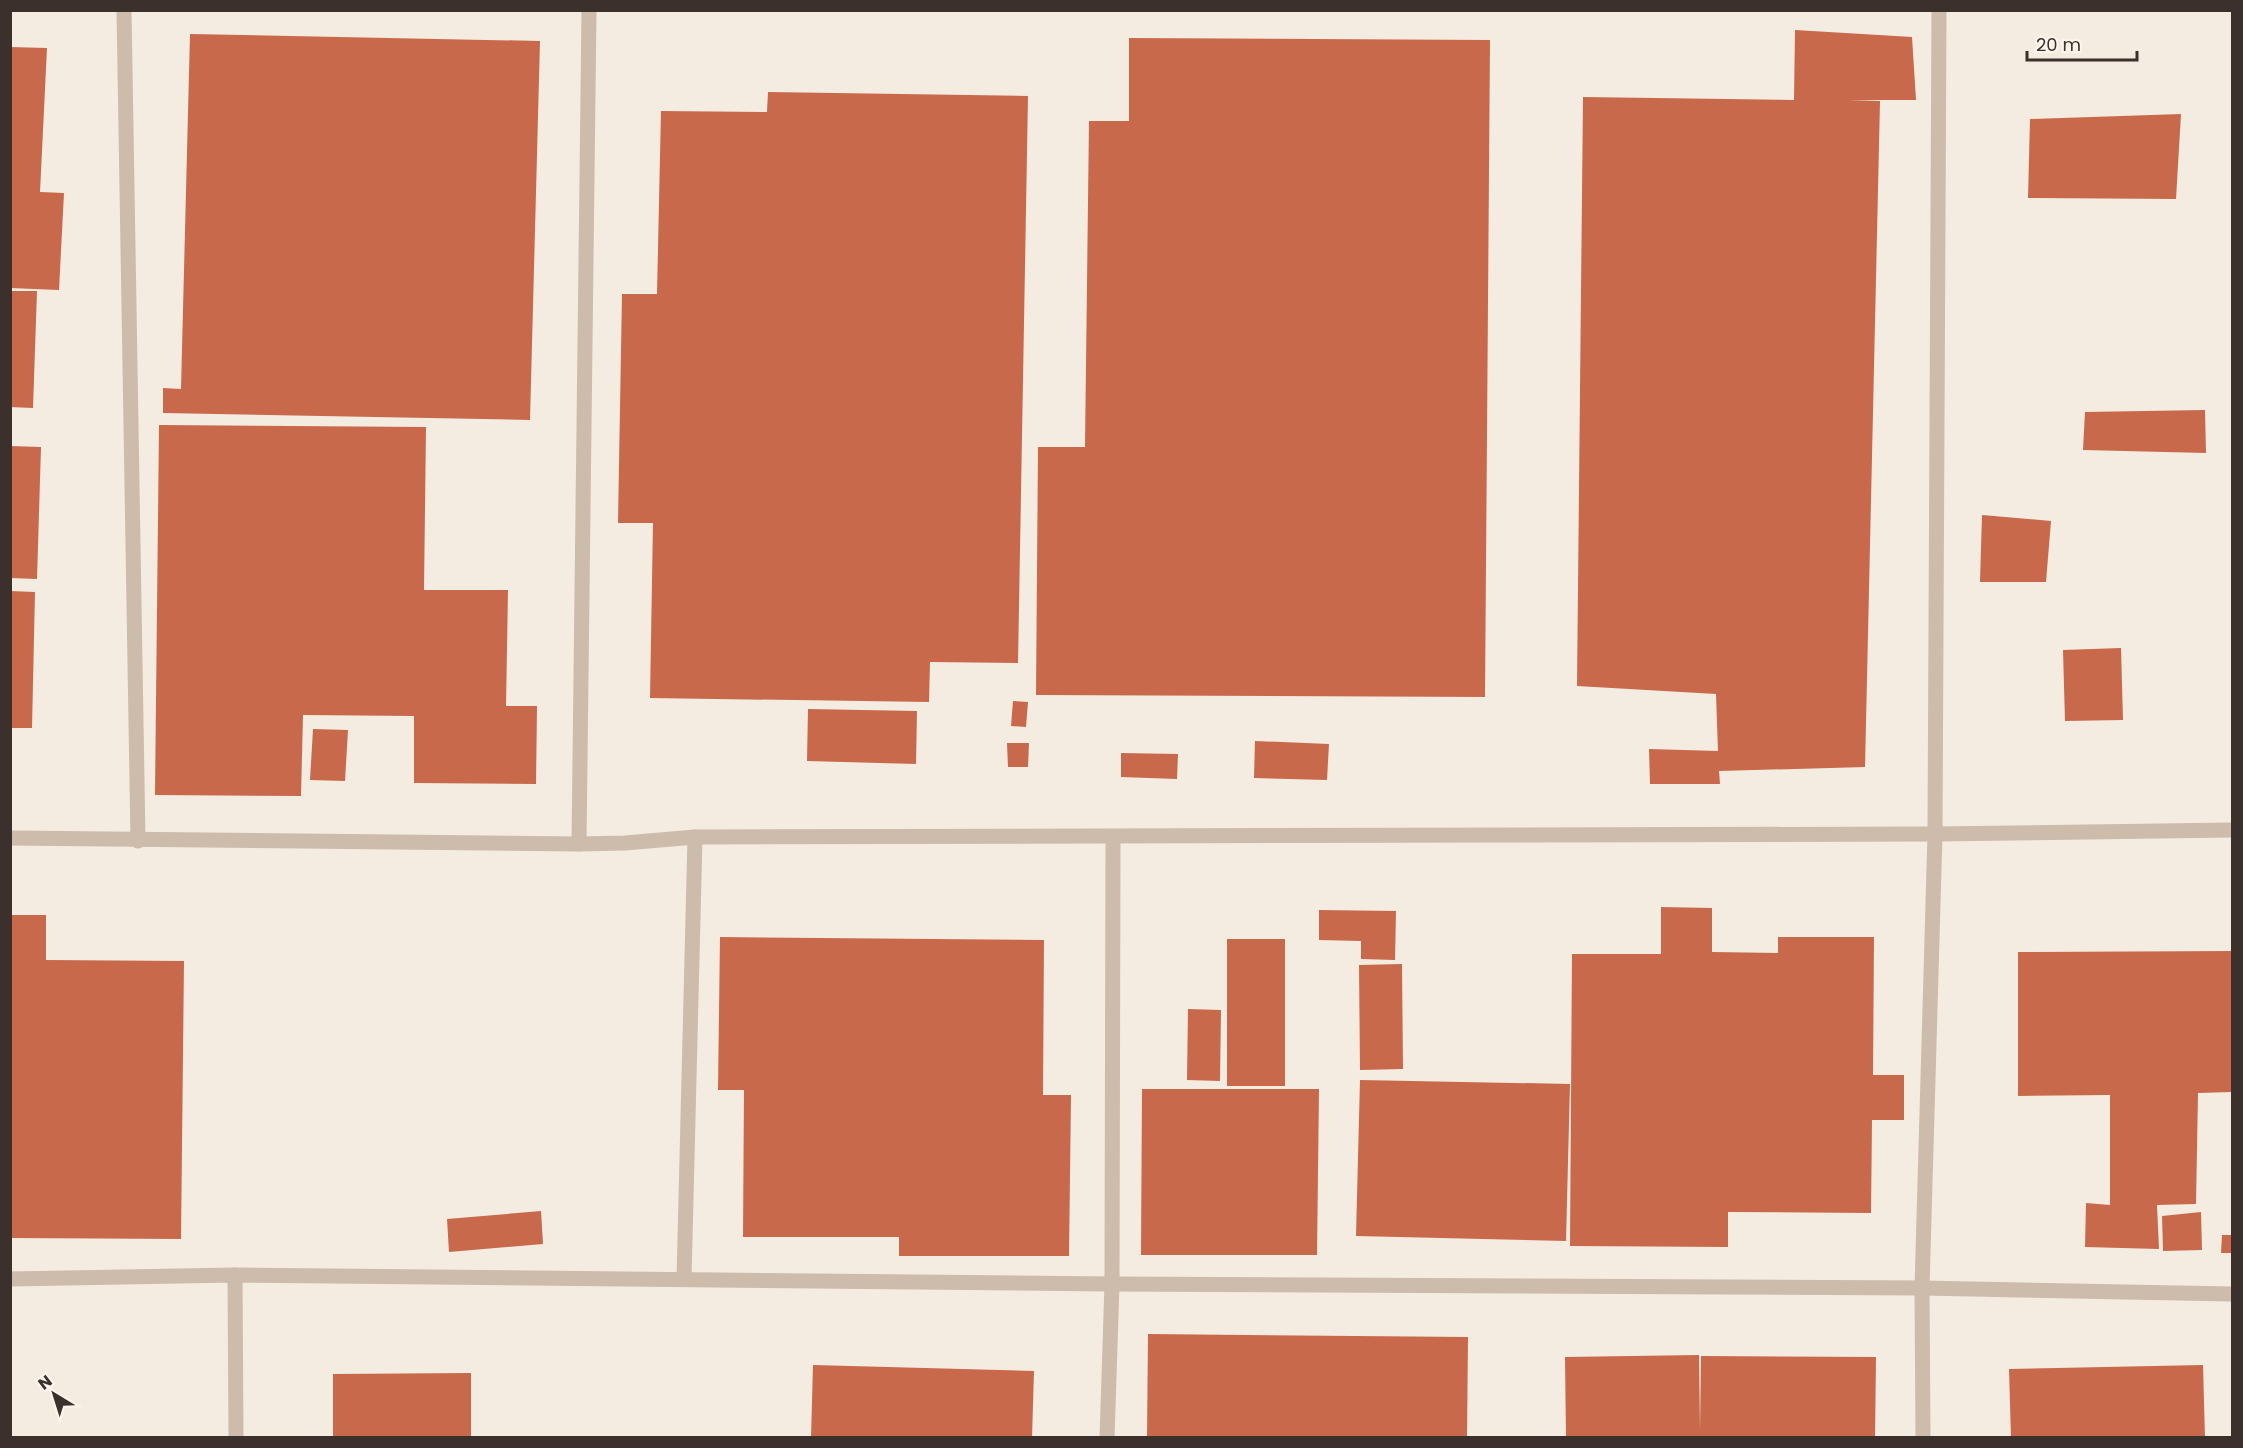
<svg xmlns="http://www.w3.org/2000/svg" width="2243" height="1448" font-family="Poppins,sans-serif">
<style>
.building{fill:#c8694b}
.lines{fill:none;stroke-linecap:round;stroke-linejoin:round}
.service{stroke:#cdbbac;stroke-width:15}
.minor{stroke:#cdbbac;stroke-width:15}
</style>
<rect width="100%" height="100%" fill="#f4ebe1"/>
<g class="building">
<polygon points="1795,30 1912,37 1916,100 1848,100 1880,101 1865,767 1719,771 1720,784 1650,784 1649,749 1718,751 1716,694 1577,686 1583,97 1794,100"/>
<polygon points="190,34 540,41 530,420 163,413 163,388 181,389"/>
<polygon points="1129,38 1490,40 1485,697 1036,695 1038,447 1085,447 1089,121 1129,121"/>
<polygon points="10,47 47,48 40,192 64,193 59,290 10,288"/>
<polygon points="768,92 1028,96 1018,663 930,662 929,702 650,698 653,523 618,523 622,294 657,294 661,111 767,112"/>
<polygon points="2181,114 2176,199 2028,198 2030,119"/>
<polygon points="10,291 37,291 33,408 10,407"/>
<polygon points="2205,410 2206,453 2083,450 2085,412"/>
<polygon points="159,425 426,427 424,590 508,590 506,706 537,706 536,784 414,783 414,716 303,715 301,796 155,795"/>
<polygon points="10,446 41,447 37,579 10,578"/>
<polygon points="1982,515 2051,521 2046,582 1980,582"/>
<polygon points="10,591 35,592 32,728 10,728"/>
<polygon points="2121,648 2123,720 2065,721 2063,650"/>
<polygon points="1013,701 1028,702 1026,727 1011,726"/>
<polygon points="808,709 917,711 916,764 807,761"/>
<polygon points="313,729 348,730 345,781 310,780"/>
<polygon points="1255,741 1329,744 1327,780 1254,778"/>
<polygon points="1007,743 1029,743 1028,767 1008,767"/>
<polygon points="1121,753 1178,754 1177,779 1121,777"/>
<polygon points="1661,907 1712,908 1712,952 1778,953 1778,937 1874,937 1873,1075 1904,1075 1904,1120 1872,1120 1871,1213 1728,1212 1728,1247 1570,1246 1572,954 1661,954"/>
<polygon points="1319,910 1396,911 1395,960 1361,959 1361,941 1319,940"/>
<polygon points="10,915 46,915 46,960 184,961 181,1239 10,1238"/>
<polygon points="720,937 1044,940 1043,1095 1071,1095 1069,1256 899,1256 899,1237 743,1237 744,1090 718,1090"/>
<rect x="1227" y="939" width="58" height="147"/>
<polygon points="2232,951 2232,1092 2198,1093 2196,1204 2157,1205 2159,1249 2085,1247 2086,1203 2110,1205 2110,1095 2018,1096 2018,952"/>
<polygon points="1402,964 1403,1069 1360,1070 1359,965"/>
<polygon points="1188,1009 1221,1010 1220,1081 1187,1080"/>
<polygon points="1360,1080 1570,1084 1566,1241 1356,1236"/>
<polygon points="1142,1089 1319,1089 1317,1255 1141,1255"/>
<polygon points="541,1211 543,1244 449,1252 447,1219"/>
<polygon points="2201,1212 2202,1250 2163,1251 2162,1216"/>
<polygon points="2222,1235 2232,1235 2232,1253 2221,1253"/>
<polygon points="1148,1334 1468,1337 1467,1438 1147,1438"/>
<polygon points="1699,1355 1700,1431 1701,1356 1876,1357 1875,1438 1566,1438 1565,1357"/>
<polygon points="813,1365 1034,1371 1032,1438 811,1438"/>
<polygon points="2203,1365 2205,1438 2011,1438 2009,1369"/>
<polygon points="471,1373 471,1438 333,1438 333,1374"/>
</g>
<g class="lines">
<g class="service">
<polyline points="124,10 138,841"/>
<polyline points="10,838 579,844 625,843 695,837 1935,834 2232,830"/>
<polyline points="579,844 589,10"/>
<polyline points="235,1275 236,1438"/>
<polyline points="10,1279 235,1275 1112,1284 1922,1288 2232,1294"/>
<polyline points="1107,1438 1112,1284 1113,837"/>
<polyline points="1923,1438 1922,1288 1935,834 1939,10"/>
</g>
<polyline class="minor" points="684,1279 695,837"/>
</g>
<rect width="2243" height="1448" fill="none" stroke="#3b302b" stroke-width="24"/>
<g transform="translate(54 1394) rotate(322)" stroke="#fbf5ee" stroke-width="4.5" paint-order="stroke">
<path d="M0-4.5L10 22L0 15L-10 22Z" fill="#3b302b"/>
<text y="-9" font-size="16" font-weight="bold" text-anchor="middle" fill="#3b302b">N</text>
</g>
<path d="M2027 51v9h110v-9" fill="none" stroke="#3b302b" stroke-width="3"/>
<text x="2036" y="51" font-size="18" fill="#3b302b" stroke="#fbf5ee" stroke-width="4.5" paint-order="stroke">20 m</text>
</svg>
